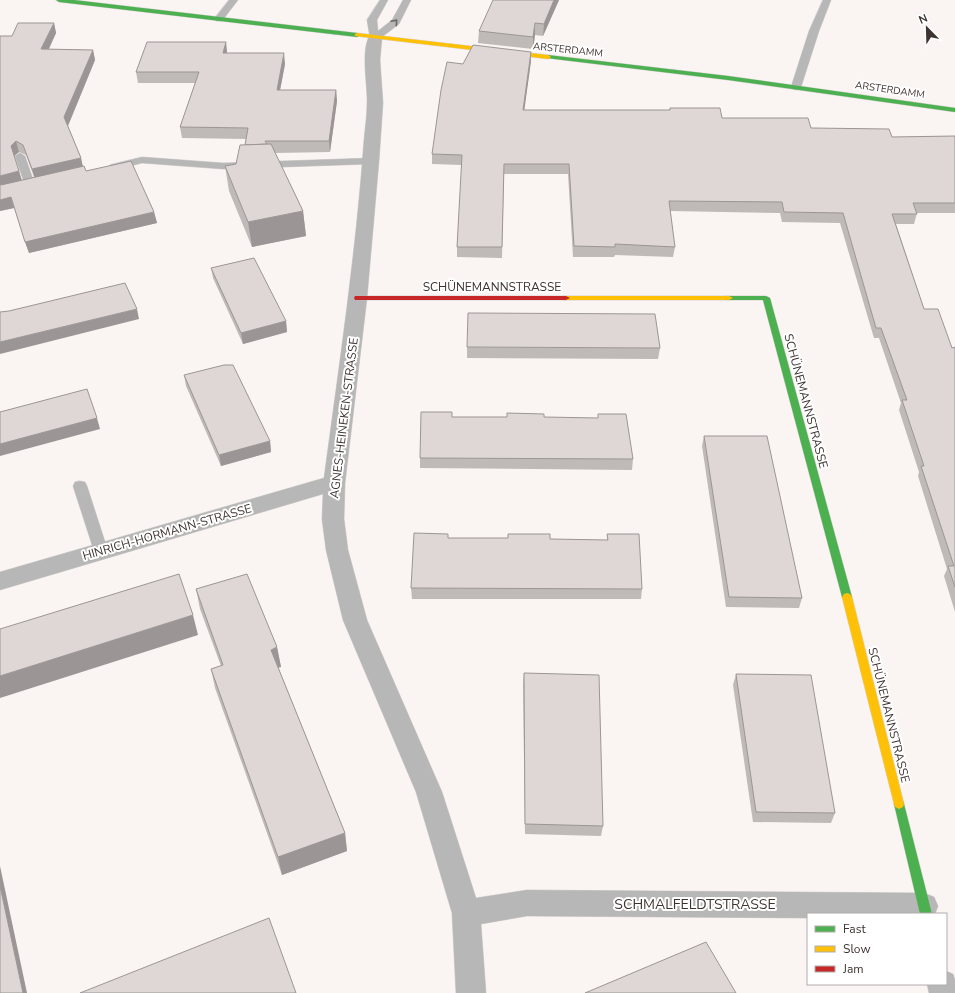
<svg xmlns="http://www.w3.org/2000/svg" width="955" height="993" font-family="'Nunito Sans',sans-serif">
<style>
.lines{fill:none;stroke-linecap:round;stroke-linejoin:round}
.lane-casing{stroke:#d7d2d1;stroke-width:1}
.street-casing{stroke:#d7d2d1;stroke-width:1}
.fast-casing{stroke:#d7d2d1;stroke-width:1}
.slow-casing{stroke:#d7d2d1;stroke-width:1}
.jam-casing{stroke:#d7d2d1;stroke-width:1}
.lane{fill:#b6b7b6;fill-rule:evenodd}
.street{fill:#b6b7b6;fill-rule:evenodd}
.fast{fill:#4caf50;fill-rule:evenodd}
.slow{fill:#ffc107;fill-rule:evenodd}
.jam{fill:#c62828;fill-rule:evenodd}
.wall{fill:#bfb9b7;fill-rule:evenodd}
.shaded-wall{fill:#9b9695}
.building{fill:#ded7d5;stroke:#9b9695}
.oneway{stroke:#6d6866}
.labels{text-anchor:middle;stroke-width:4;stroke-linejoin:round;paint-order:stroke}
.far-street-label{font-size:10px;fill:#3d3330;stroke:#fff}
.street-label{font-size:12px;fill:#3d3330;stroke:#fff}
.near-street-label{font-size:14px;fill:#3d3330;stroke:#fff}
</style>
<rect width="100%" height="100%" fill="#faf4f3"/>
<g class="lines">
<g class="lane-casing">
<g id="lane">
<polygon points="229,0 238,0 222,21 216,21 214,19"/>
<polygon points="380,0 388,0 377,20 378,31 392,20 403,0 411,0 399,24 378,40 375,41 370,38 367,20"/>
<polygon points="823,0 831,0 819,31 801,87 796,90 793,89 791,87 809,31"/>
<polygon points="20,153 25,156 35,185 34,187 26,187 25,185 15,156"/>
<polygon points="142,157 223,163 371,158 376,161 371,164 223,169 142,163 114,170 109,167 110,165"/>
<polygon points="80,481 85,482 87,486 108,551 106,555 101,556 96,555 94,551 73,486 75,482"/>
</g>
</g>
<g class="street-casing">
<g id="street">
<path d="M375,34L380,35L382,38L380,60L383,103L379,161L367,298L345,483L344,519L348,550L367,620L442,792L476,898L527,890L924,893L934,897L938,906L935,914H808V918L527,916L481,924L486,993H456L452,913L416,792L343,620L326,550L322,519L323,494L0,590V572L324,478C339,366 356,253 364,140C365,128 367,116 367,104C368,86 360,50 370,35Z"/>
<polygon points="946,971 953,974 955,980 955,993 929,993 927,984 946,984"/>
</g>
</g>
<g class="fast-casing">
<g id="fast">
<polygon points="56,0 74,0 357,33 360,35 357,37 59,2"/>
<polygon points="548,55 728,76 955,108 955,112 728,80 546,58 546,56"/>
<polygon points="726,296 766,296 770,298 852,597 850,600 844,600 842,597 763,300 726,300 725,298"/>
<polygon points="899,799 903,801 904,804 932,914 920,914 894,804 895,801"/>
</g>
</g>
<g class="slow-casing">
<g id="slow">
<polygon points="357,33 548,55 551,57 548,59 355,36 355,34"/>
<polygon points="563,296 729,296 733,298 729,300 563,300 562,298"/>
<polygon points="847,593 850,594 852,597 904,804 903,807 899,809 895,807 894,804 842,597 844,594"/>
</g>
</g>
<g class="jam-casing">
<polygon id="jam" points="355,296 566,296 570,298 566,300 355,300 354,298"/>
</g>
<use href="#lane" class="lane"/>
<use href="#street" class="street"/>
<use href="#fast" class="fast"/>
<use href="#slow" class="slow"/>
<use href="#jam" class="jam"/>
</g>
<g class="wall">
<polygon points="559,0 543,36 535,35 533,49 478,43 479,31"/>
<path d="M54,23L56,33L49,49L93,50L95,60L68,126L81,158L83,167L86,171L154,212L157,223L29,253L14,208L0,211L12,36ZM19,152L26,155L34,177L22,180L14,156Z"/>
<polygon points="226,42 227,53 285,64 280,90 336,90 337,101 330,152 275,153 303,211 306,236 252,247 229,191 225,166 236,164 245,145 246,139 182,138 180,127 195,83 138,83 136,72"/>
<polygon points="531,52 531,61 524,110 669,110 670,108 722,118 892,137 955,136 955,213 917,213 914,224 896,224 924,309 952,348 955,347 955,612 944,576 947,569 918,476 919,472 899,410 901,403 879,338 874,338 840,223 782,222 780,213 670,211 675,247 673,257 615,255 614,257 573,257 568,174 504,174 502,258 457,257 457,247 462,165 432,164 432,154 463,64"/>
<polygon points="211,268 286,321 287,332 243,344 213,278"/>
<polygon points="467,347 660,348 658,359 467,358"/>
<polygon points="184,375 270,441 271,452 221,466 186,386"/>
<polygon points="598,414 633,459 632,470 420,468 420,458 452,417 598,418"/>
<polygon points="704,436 802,598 799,608 726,607 702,446"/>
<polygon points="607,534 642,589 641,599 412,599 411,588 448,538 607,540"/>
<polygon points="196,589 277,647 281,667 278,667 345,833 347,851 282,875 215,688 211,669 221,666 200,609"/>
<polygon points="524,673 603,826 601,836 525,834 523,683"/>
<polygon points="736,674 835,813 831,823 753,822 733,685"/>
</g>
<g class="shaded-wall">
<polygon points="554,0 559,0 543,36 544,24"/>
<polygon points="54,23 56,33 44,59 41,49"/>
<polygon points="535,23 535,35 533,49 533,37"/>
<polygon points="226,42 227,53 223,53"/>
<polygon points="93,50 95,60 67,128 64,117"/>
<polygon points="531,52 531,61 523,120 523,110"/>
<polygon points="284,53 285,64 278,101 277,90"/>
<polygon points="336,90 337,101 330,152 329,141"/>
<polygon points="16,141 19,152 14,156 11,146"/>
<polygon points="81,158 83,168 35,179 32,169"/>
<polygon points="19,171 22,182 0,187 0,176"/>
<polygon points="11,197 14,208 0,211 0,200"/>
<polygon points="303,211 306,236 252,247 248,222"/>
<polygon points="154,212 157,223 29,253 25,242"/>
<polygon points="137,309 139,319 0,354 0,342"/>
<polygon points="286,321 287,332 243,344 241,333"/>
<polygon points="97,418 100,429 0,456 0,444"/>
<polygon points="270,441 271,452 221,466 219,455"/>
<polygon points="193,615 198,635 0,698 0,676"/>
<polygon points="277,647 281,667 274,669 271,650"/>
<polygon points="345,833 347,851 282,875 278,857"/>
<polygon points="0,866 27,993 23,993 0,886"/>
</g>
<g class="building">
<polygon points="493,0 554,0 544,24 535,23 533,37 479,31"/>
<polygon points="18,23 54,23 41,49 93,50 64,117 81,158 32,169 23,145 16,141 11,146 19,171 0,176 0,36 12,36"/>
<polygon points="147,42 226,42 223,53 284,53 277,90 336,90 329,141 265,141 267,144 245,145 248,128 180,127 199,72 136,72"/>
<polygon points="473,45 531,52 523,110 670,110 670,108 720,108 722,118 808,118 811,128 889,129 892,137 955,136 955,203 913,203 917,214 892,214 924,309 938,309 952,348 955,347 955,587 948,566 954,566 921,466 924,466 902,400 907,400 881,328 876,328 843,213 784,212 782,202 669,201 675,247 615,244 615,247 574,246 569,164 504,164 502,247 457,247 462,155 432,154 441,90 447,62 463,64"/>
<polygon points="271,144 303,211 248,222 225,166 236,164 240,145"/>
<polygon points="131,161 154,212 25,242 11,197 0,200 0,184 1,185 84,166 86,171"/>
<polygon points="254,258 286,321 241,333 211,268"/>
<polygon points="125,283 137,309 0,342 0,312 9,311"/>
<polygon points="468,313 655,314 660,348 467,347"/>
<polygon points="224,365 233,365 270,441 219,455 184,375"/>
<polygon points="87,389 97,418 0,444 0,412"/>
<polygon points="421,412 452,412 452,417 507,417 507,413 544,414 544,417 598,418 598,414 626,414 633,459 420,458"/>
<polygon points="704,436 767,436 802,598 729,597"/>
<polygon points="414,533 448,534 448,538 508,538 508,534 550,534 550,539 608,540 607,534 639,534 642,589 411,588"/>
<polygon points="179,574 193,615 0,676 0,629"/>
<polygon points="247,574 277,647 271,650 345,833 278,857 211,669 223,665 196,589"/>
<polygon points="524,673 599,675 603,826 525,824"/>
<polygon points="736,674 811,675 835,813 756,812"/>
<polygon points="0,886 23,993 0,993"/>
<polygon points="269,918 296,993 80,993"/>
<polygon points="706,942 736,993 585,993"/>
</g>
<defs><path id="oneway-chevron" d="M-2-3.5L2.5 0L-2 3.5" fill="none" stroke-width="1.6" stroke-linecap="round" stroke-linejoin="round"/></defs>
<use class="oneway" href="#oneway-chevron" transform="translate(395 22) rotate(-49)"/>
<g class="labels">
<g class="far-street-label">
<text transform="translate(568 49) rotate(6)" y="4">ARSTERDAMM</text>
<text transform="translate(890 89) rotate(8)" y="4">ARSTERDAMM</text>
</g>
<g class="street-label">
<text x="492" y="291">SCHÜNEMANNSTRASSE</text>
<text transform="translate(806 401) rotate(75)" y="4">SCHÜNEMANNSTRASSE</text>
<text transform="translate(344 418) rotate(-83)" y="4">AGNES-HEINEKEN-STRASSE</text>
<text transform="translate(167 532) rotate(-16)" y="4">HINRICH-HORMANN-STRASSE</text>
<text transform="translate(889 715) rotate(76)" y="4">SCHÜNEMANNSTRASSE</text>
</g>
<g class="near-street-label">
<text x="695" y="909">SCHMALFELDTSTRASSE</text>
</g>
</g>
<rect x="807" y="913" width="140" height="72" fill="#ffffff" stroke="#b1adac"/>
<rect x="815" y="926" width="20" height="6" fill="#4caf50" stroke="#b1adac"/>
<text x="843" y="933" font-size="12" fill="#3d3330">Fast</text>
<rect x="815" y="946" width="20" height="6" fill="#ffc107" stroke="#b1adac"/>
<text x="843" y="953" font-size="12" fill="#3d3330">Slow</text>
<rect x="815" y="966" width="20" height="6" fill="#c62828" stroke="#b1adac"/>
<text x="843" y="973" font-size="12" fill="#3d3330">Jam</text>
<g transform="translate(927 28) rotate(337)" stroke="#ffffff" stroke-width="3" paint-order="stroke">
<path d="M0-3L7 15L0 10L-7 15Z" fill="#3d3330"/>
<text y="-6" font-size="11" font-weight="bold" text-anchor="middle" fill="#3d3330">N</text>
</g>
</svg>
